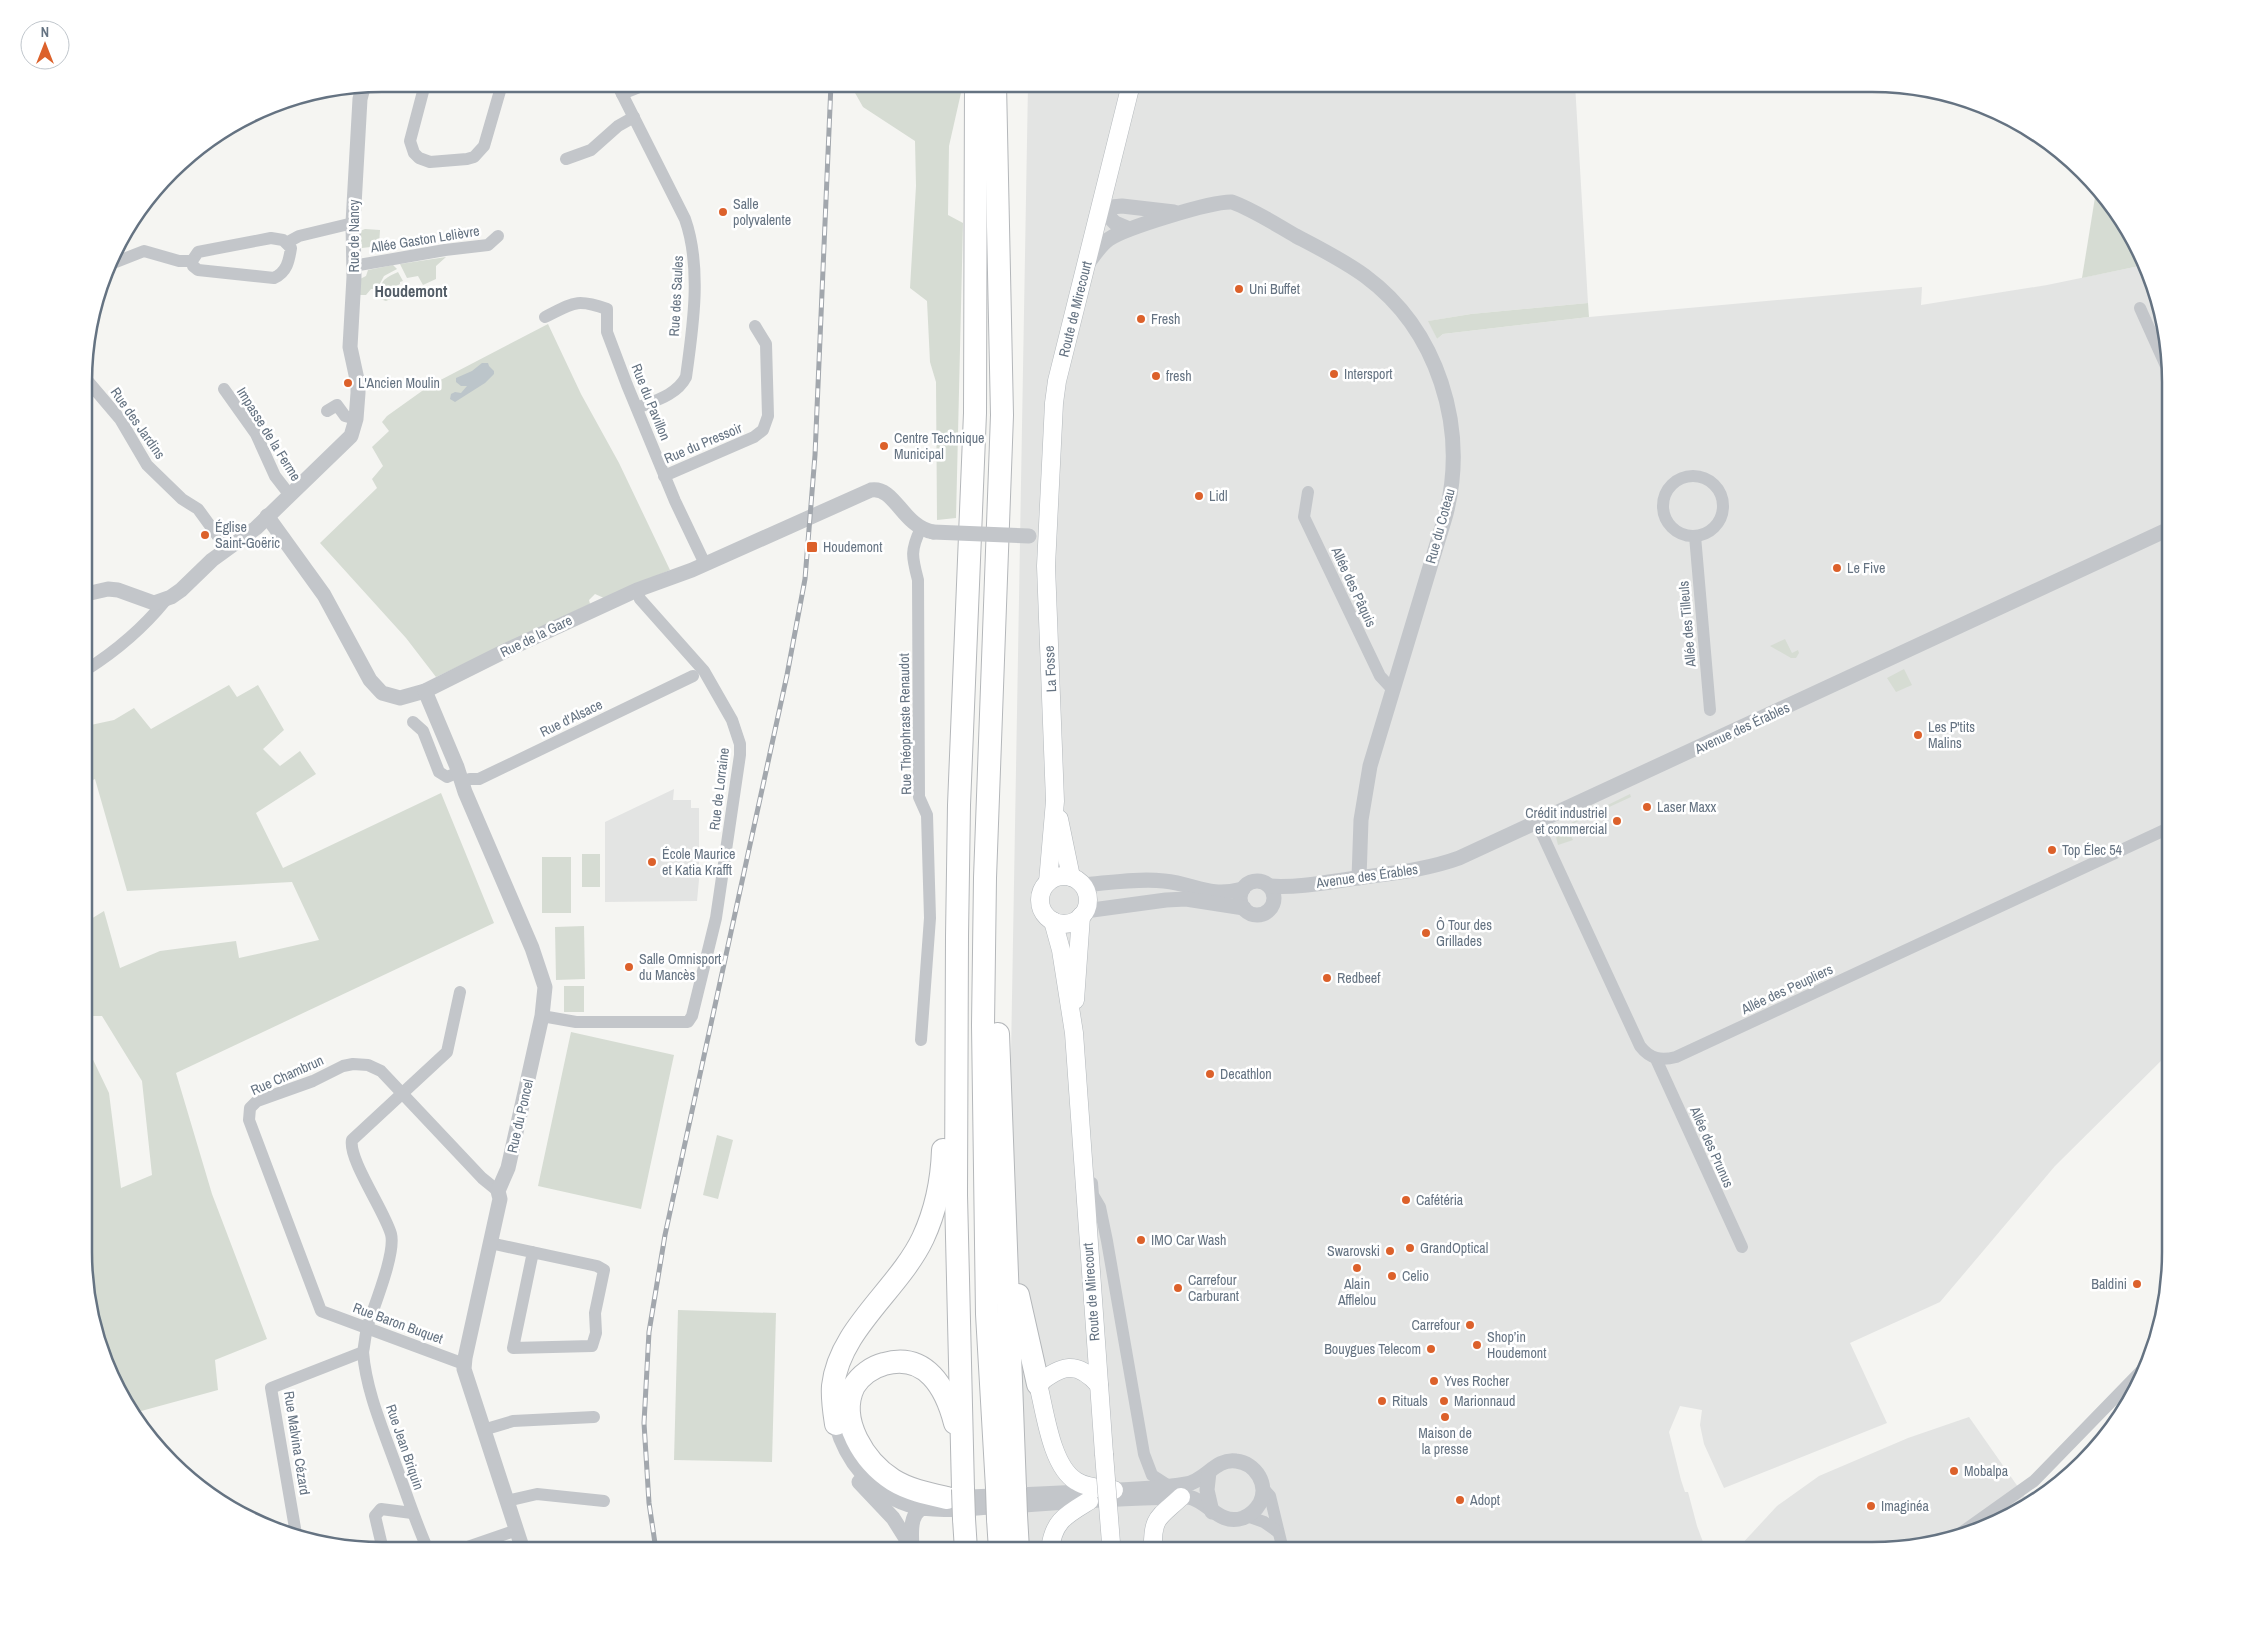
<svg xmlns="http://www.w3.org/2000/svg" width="2255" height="1634" font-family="'Archivo Narrow',sans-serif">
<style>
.built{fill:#e3e4e3}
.green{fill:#d6dcd3}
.water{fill:#bcc5ca}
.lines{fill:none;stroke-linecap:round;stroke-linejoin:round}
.secondary-casing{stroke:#b3b8bc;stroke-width:19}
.motorway-casing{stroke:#b4b7ba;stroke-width:24}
.minor{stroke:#c3c6ca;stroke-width:12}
.tertiary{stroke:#c3c6ca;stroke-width:15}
.secondary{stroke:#fff;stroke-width:18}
.motorway{stroke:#fff;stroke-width:22}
.rail-casing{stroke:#a2a7ad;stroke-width:5}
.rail{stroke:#fff;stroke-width:3;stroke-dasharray:9;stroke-linecap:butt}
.secondary-bridge-casing{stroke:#b3b8bc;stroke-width:19;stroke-linecap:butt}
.motorway-bridge-casing{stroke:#b4b7ba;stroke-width:24;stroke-linecap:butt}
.tertiary-bridge{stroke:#c3c6ca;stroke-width:15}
.secondary-bridge{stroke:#fff;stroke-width:18}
.motorway-bridge{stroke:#fff;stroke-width:22}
.poi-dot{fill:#dc612b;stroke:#fff;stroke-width:2}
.labels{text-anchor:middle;stroke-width:5;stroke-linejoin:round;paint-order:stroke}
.poi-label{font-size:14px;fill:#657382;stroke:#fff;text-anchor:start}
.street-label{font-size:14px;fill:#657382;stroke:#fff}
.quarter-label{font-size:16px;font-weight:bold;fill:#535d67;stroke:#fff}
.rim{fill:none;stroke:#657382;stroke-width:2.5}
</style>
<rect width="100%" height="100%" fill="#f5f5f2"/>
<g class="built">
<polygon points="1028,84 1575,84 1588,303 1471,314 1429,321 1437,339 1443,334 1589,317 1922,287 1921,305 2047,285 2144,265 2171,363 2171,1051 2055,1166 1940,1302 1850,1343 1887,1423 1724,1488 1704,1444 1700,1425 1702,1410 1680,1406 1669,1432 1681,1480 1685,1492 1688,1492 1697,1526 1706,1550 1025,1550 1009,1169"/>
<polygon points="674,789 673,800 691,800 691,808 699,808 699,880 697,901 605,902 605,822"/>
<polygon points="1969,1417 2030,1504 2005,1519 1950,1540 1873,1550 1739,1550 1739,1547 1777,1506 1819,1476 1908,1438"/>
</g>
<g class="green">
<polygon points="850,84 963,84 949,146 948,215 963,223 956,518 937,520 936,382 930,362 927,301 910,288 916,186 915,141 863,107"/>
<polygon points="2097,185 2140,250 2144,265 2082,278"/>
<polygon points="365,229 380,230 379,246 362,248 362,244 360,244 360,231"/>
<polygon points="446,257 436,266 436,279 423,285 418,276 407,278 400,264"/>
<polygon points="393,265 397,269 384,276 377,289 371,289 366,295 359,295 360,279 366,276 368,270"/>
<path d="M398,272L403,281L400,282V284L393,288L397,296L386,301L380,299C381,282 380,280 398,272Z"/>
<polygon points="1588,303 1589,317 1443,334 1437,339 1428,321 1471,314"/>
<polygon points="548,324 581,394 619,463 670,570 604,598 595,594 589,600 590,604 436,677 406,638 320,543 377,488 372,479 383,466 372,447 389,431 382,422 387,416 429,386"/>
<polygon points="1785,639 1792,653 1798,650 1799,653 1796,658 1791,658 1770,646"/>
<polygon points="1904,669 1912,685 1896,692 1887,678"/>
<polygon points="229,685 237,697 258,685 284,730 263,749 280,766 300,751 316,774 256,813 283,868 441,793 494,923 176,1073 212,1194 267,1339 215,1360 218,1390 134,1413 124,1401 86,1290 86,1045 109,1093 121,1188 152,1175 142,1081 102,1016 86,1016 86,922 104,911 120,968 160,951 236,941 239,958 319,940 292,882 127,891 95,779 86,783 86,726 114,720 134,708 151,729"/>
<polygon points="1630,794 1631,797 1572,824 1574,830 1569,832 1573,840 1558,845 1556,837 1559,829"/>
<rect x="582" y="854" width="18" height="33"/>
<rect x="542" y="857" width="29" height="56"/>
<polygon points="584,926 585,979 556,980 555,927"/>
<rect x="564" y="986" width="20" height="26"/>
<polygon points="571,1032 674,1055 641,1209 538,1186"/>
<polygon points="717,1135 733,1140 718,1199 703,1195"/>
<polygon points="678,1310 776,1313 772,1462 674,1460"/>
</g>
<polygon class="water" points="482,363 488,363 489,366 494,371 494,374 485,383 455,402 450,399 451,394 455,392 461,393 467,386 461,386 456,382 456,378 472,371"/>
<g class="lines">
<g class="secondary-casing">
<g id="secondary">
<polyline points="1059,819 1071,877"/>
<circle cx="1064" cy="900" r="24"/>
<polyline points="1048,882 1055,801 1046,566 1054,403 1057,381 1131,84"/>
<polyline points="1053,921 1061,950 1074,1033 1104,1454"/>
<polyline points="1075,1000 1081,916"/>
<path d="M1099,1385C1077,1360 1061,1365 1038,1384C1045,1411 1051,1466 1076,1481C1087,1488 1101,1488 1114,1490"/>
<path d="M1050,1550C1053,1521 1066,1515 1089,1501"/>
<path d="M1153,1550C1152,1516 1159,1518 1181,1497"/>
</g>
</g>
<g class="motorway-casing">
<g id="motorway">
<polyline points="995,84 1002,415 985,878 983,1025 987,1314 997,1488"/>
<polyline points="998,1034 1015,1488"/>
<polyline points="1018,1295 1038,1384"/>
<path d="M836,1424C834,1411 832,1399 833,1386C839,1329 899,1289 923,1238C936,1210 942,1180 943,1150"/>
<polyline points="963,1489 956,1195 957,936 959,805 975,413 976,84"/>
<path d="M947,1498C929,1494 909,1490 893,1480C865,1462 837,1420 854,1386C860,1376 872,1367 884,1364C926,1352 946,1388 955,1423"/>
<polyline points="1016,1515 1018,1550"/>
<polyline points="964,1519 966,1550"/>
<polyline points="998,1519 1000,1550"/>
</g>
</g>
<g class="minor">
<polyline points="425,84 410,141 414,153 419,158 430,162 467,159 474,157 484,146 502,84"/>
<path d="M617,84L685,219C702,267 693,327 686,377C677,395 654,401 637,408"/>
<polyline points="622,94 647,84"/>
<polyline points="566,159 591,150 618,126 634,117"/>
<path d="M271,238L283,240L291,248C289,261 287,272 274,278L198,270L193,266L192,261L198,252Z"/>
<polyline points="288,242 299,236 353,223"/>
<polyline points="116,262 144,251 179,261 192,261"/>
<polyline points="353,266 445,250 488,245 498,236"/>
<polyline points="2140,308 2171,377"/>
<path d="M545,317C573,303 576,298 607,309V332L627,385L675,501L705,564"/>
<polyline points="86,379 120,419 147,465 182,499 198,509 227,549"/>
<polyline points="224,389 256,434 275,476 289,494"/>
<polyline points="327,411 337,405 345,416 356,419"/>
<polyline points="664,476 754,437 763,430 768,416 766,344 755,326"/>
<circle cx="1693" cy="506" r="30"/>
<polyline points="1308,492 1304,517 1380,676 1393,690"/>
<polyline points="1695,536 1710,710"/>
<path d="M86,670C116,651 143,628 165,601"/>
<polyline points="413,722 423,731 439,772 447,777 459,772"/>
<polyline points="461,782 470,779 479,779 693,676"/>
<path d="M1537,823L1640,1046C1650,1059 1661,1061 1676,1057L2171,827"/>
<polyline points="542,1016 576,1022 688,1022 692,1016 716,918 740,755 740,744 732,720 704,671 640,599 637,590"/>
<path d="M921,1040L930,918L927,815L919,797L918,580C912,557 910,551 921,528"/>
<polyline points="1656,1059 1742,1247"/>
<polyline points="1092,1183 1093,1195 1100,1207 1107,1241 1144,1454 1152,1475 1169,1486"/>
<polyline points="490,1243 597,1266 604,1270 595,1313 596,1333 592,1346 513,1348 533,1252"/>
<path d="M363,1352C366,1390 382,1427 395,1463C406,1492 415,1521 428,1550"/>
<polyline points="464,1364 321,1311 249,1120 250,1108 257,1101 313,1081 343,1066 353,1064 368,1065 381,1071 482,1178 498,1191"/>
<polyline points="483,1430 513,1421 594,1417"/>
<polyline points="1263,1488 1270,1496 1283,1550"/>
<polyline points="507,1501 537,1494 604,1501"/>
<polyline points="1247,1516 1264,1522 1278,1532"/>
<path d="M296,1534L271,1388L363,1352C365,1343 365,1334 368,1325C374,1306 396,1253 391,1234C384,1210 348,1159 352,1140L447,1052L460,992"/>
<polyline points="1951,1540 2034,1481 2144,1368"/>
<polyline points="383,1550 375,1516 381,1509 412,1513"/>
<polyline points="459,1550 517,1530"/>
</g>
<g class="tertiary">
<polyline points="1101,208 1122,206 1174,212"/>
<polyline points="1101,208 1115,223 1129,229"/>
<path d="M1086,266C1093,257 1100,245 1109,239C1125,228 1212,201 1232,202C1254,210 1275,224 1296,236C1319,248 1343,260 1365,276C1438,330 1468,427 1446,514L1370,766L1361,820L1359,878"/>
<path d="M267,516L324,595L370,680L382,693L400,698L425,691L509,649L637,590L692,570L871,490C895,486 902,526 933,532"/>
<polyline points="86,594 108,589 118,590 154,603 171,597 181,590 212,560 256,528 351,436 356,419 358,393 358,384 350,347 354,277 353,223 360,99 363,88"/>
<polyline points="425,691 457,767 465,792 532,948 545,987 542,1016 508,1168 498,1191 500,1199 498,1208 465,1358 464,1369 523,1550"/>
<circle cx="1257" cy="898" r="17"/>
<path d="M1082,885C1108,883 1138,878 1164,881C1196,884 1208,898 1243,889"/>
<path d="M1269,886C1299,888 1328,882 1357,878C1392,873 1426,870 1459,858L2171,528"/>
<polyline points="1085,911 1166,900 1186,899 1244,908"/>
<path d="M836,1424C846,1461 871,1492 909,1505C936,1514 978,1507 1007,1506C1067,1502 1129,1497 1189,1497C1210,1502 1219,1526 1243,1518C1251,1515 1256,1510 1260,1503C1269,1485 1256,1463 1236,1461C1215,1458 1206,1481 1186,1484C1157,1489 1125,1490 1095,1491C1046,1494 996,1496 947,1498C912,1508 910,1514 912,1550"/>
<polyline points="1209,1472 1207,1490 1212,1512"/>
<polyline points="859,1482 893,1518 910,1545"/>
</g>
<use href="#secondary" class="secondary"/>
<use href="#motorway" class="motorway"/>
<g class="rail-casing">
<polyline id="rail" points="656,1550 649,1503 644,1423 649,1332 665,1235 787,675 805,579 815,455 831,84"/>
</g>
<use href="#rail" class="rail"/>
<g class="secondary-bridge-casing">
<polyline id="secondary-bridge" points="1104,1454 1111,1543"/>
</g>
<g class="motorway-bridge-casing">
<g id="motorway-bridge">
<polyline points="997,1488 998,1519"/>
<polyline points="1015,1488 1016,1515"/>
<polyline points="963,1489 964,1519"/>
</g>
</g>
<polyline class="tertiary-bridge" points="933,532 1029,536"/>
<use href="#secondary-bridge" class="secondary-bridge"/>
<use href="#motorway-bridge" class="motorway-bridge"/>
</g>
<g class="poi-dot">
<circle cx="723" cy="212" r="5"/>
<circle cx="1239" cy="289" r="5"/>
<circle cx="1141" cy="319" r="5"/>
<circle cx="1334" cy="374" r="5"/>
<circle cx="1156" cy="376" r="5"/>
<circle cx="348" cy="383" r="5"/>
<circle cx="884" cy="446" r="5"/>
<circle cx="1199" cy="496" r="5"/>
<circle cx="205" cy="535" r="5"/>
<rect x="806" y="541" width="12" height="12" rx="2.5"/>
<circle cx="1837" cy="568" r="5"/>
<circle cx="1918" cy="735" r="5"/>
<circle cx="1647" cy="807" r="5"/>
<circle cx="1617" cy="821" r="5"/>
<circle cx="2052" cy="850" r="5"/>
<circle cx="652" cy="862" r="5"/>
<circle cx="1426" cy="933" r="5"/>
<circle cx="629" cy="967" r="5"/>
<circle cx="1327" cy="978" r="5"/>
<circle cx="1210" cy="1074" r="5"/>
<circle cx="1406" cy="1200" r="5"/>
<circle cx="1141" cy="1240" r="5"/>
<circle cx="1410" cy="1248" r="5"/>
<circle cx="1390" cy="1251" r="5"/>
<circle cx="1357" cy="1268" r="5"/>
<circle cx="1392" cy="1276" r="5"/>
<circle cx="2137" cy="1284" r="5"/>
<circle cx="1178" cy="1288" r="5"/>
<circle cx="1470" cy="1325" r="5"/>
<circle cx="1477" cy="1345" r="5"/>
<circle cx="1431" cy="1349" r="5"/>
<circle cx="1434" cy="1381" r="5"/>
<circle cx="1382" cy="1401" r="5"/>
<circle cx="1444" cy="1401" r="5"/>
<circle cx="1445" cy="1417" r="5"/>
<circle cx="1954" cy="1471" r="5"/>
<circle cx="1460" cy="1500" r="5"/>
<circle cx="1871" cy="1506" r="5"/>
</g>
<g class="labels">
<g class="poi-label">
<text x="733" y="209">Salle<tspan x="733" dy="16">polyvalente</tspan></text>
<text x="1249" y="294">Uni Buffet</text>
<text x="1151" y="324">Fresh</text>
<text x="1344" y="379">Intersport</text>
<text x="1166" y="381">fresh</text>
<text x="358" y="388">L'Ancien Moulin</text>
<text x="894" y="443">Centre Technique<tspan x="894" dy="16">Municipal</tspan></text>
<text x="1209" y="501">Lidl</text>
<text x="215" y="532">Église<tspan x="215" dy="16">Saint-Goëric</tspan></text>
<text x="823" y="552">Houdemont</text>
<text x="1847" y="573">Le Five</text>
<text x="1928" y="732">Les P'tits<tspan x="1928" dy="16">Malins</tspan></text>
<text x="1657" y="812">Laser Maxx</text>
<text x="1607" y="818" text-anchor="end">Crédit industriel<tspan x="1607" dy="16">et commercial</tspan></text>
<text x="2062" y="855">Top Élec 54</text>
<text x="662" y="859">École Maurice<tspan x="662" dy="16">et Katia Krafft</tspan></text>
<text x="1436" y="930">Ô Tour des<tspan x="1436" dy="16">Grillades</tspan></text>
<text x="639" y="964">Salle Omnisport<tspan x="639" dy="16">du Mancès</tspan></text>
<text x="1337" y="983">Redbeef</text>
<text x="1220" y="1079">Decathlon</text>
<text x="1416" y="1205">Cafétéria</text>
<text x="1151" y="1245">IMO Car Wash</text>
<text x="1420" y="1253">GrandOptical</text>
<text x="1380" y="1256" text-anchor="end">Swarovski</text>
<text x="1402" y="1281">Celio</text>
<text x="1188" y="1285">Carrefour<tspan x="1188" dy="16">Carburant</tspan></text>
<text x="1357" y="1289" text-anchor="middle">Alain<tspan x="1357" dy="16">Afflelou</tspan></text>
<text x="2127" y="1289" text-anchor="end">Baldini</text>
<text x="1460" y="1330" text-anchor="end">Carrefour</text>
<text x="1487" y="1342">Shop’in<tspan x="1487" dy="16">Houdemont</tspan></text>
<text x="1421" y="1354" text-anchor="end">Bouygues Telecom</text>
<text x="1444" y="1386">Yves Rocher</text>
<text x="1392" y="1406">Rituals</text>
<text x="1454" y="1406">Marionnaud</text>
<text x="1445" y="1438" text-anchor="middle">Maison de<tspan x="1445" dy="16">la presse</tspan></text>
<text x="1964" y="1476">Mobalpa</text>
<text x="1470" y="1505">Adopt</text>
<text x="1881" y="1511">Imaginéa</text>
</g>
<g class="street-label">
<text transform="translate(354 236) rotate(-90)" y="5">Rue de Nancy</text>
<text transform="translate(425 239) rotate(-9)" y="5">Allée Gaston Lelièvre</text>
<text transform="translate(676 296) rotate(-87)" y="5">Rue des Saules</text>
<text transform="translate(1075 309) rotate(-76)" y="5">Route de Mirecourt</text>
<text transform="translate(651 402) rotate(68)" y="5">Rue du Pavillon</text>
<text transform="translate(138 423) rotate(55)" y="5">Rue des Jardins</text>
<text transform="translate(269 434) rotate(58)" y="5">Impasse de la Ferme</text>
<text transform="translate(703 443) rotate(-23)" y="5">Rue du Pressoir</text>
<text transform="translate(1440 526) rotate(-75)" y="5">Rue du Coteau</text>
<text transform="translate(1354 587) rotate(65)" y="5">Allée des Pâquis</text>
<text transform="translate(1687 624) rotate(-95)" y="5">Allée des Tilleuls</text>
<text transform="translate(536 636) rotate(-26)" y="5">Rue de la Gare</text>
<text transform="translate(1050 669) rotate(-93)" y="5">La Fosse</text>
<text transform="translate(571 718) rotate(-26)" y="5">Rue d'Alsace</text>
<text transform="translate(905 724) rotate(-91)" y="5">Rue Théophraste Renaudot</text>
<text transform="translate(1742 728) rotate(-25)" y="5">Avenue des Érables</text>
<text transform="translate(719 789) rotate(-83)" y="5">Rue de Lorraine</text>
<text transform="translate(1367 876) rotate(-8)" y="5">Avenue des Érables</text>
<text transform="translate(1787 989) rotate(-25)" y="5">Allée des Peupliers</text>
<text transform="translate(287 1075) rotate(-24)" y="5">Rue Chambrun</text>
<text transform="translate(520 1116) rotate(-77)" y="5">Rue du Poncel</text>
<text transform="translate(1712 1147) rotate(66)" y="5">Allée des Prunus</text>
<text transform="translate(1091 1292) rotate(-94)" y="5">Route de Mirecourt</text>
<text transform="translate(398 1323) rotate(20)" y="5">Rue Baron Buquet</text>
<text transform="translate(297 1443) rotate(81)" y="5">Rue Malvina Cézard</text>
<text transform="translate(405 1447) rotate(71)" y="5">Rue Jean Briquin</text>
</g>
<g class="quarter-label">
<text x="411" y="297">Houdemont</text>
</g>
</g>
<path d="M0 0H2255V1634H0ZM382 92H1872A290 290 0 0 1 2162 382V1252A290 290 0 0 1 1872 1542H382A290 290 0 0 1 92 1252V382A290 290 0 0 1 382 92Z" fill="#fff" fill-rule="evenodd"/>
<path class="rim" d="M382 92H1872A290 290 0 0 1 2162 382V1252A290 290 0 0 1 1872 1542H382A290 290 0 0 1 92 1252V382A290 290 0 0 1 382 92Z"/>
<g transform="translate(45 45)"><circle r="24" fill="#ffffff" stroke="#c1c7cd"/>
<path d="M0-4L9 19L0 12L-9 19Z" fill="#dc612b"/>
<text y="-8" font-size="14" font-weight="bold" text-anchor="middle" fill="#657382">N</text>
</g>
</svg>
